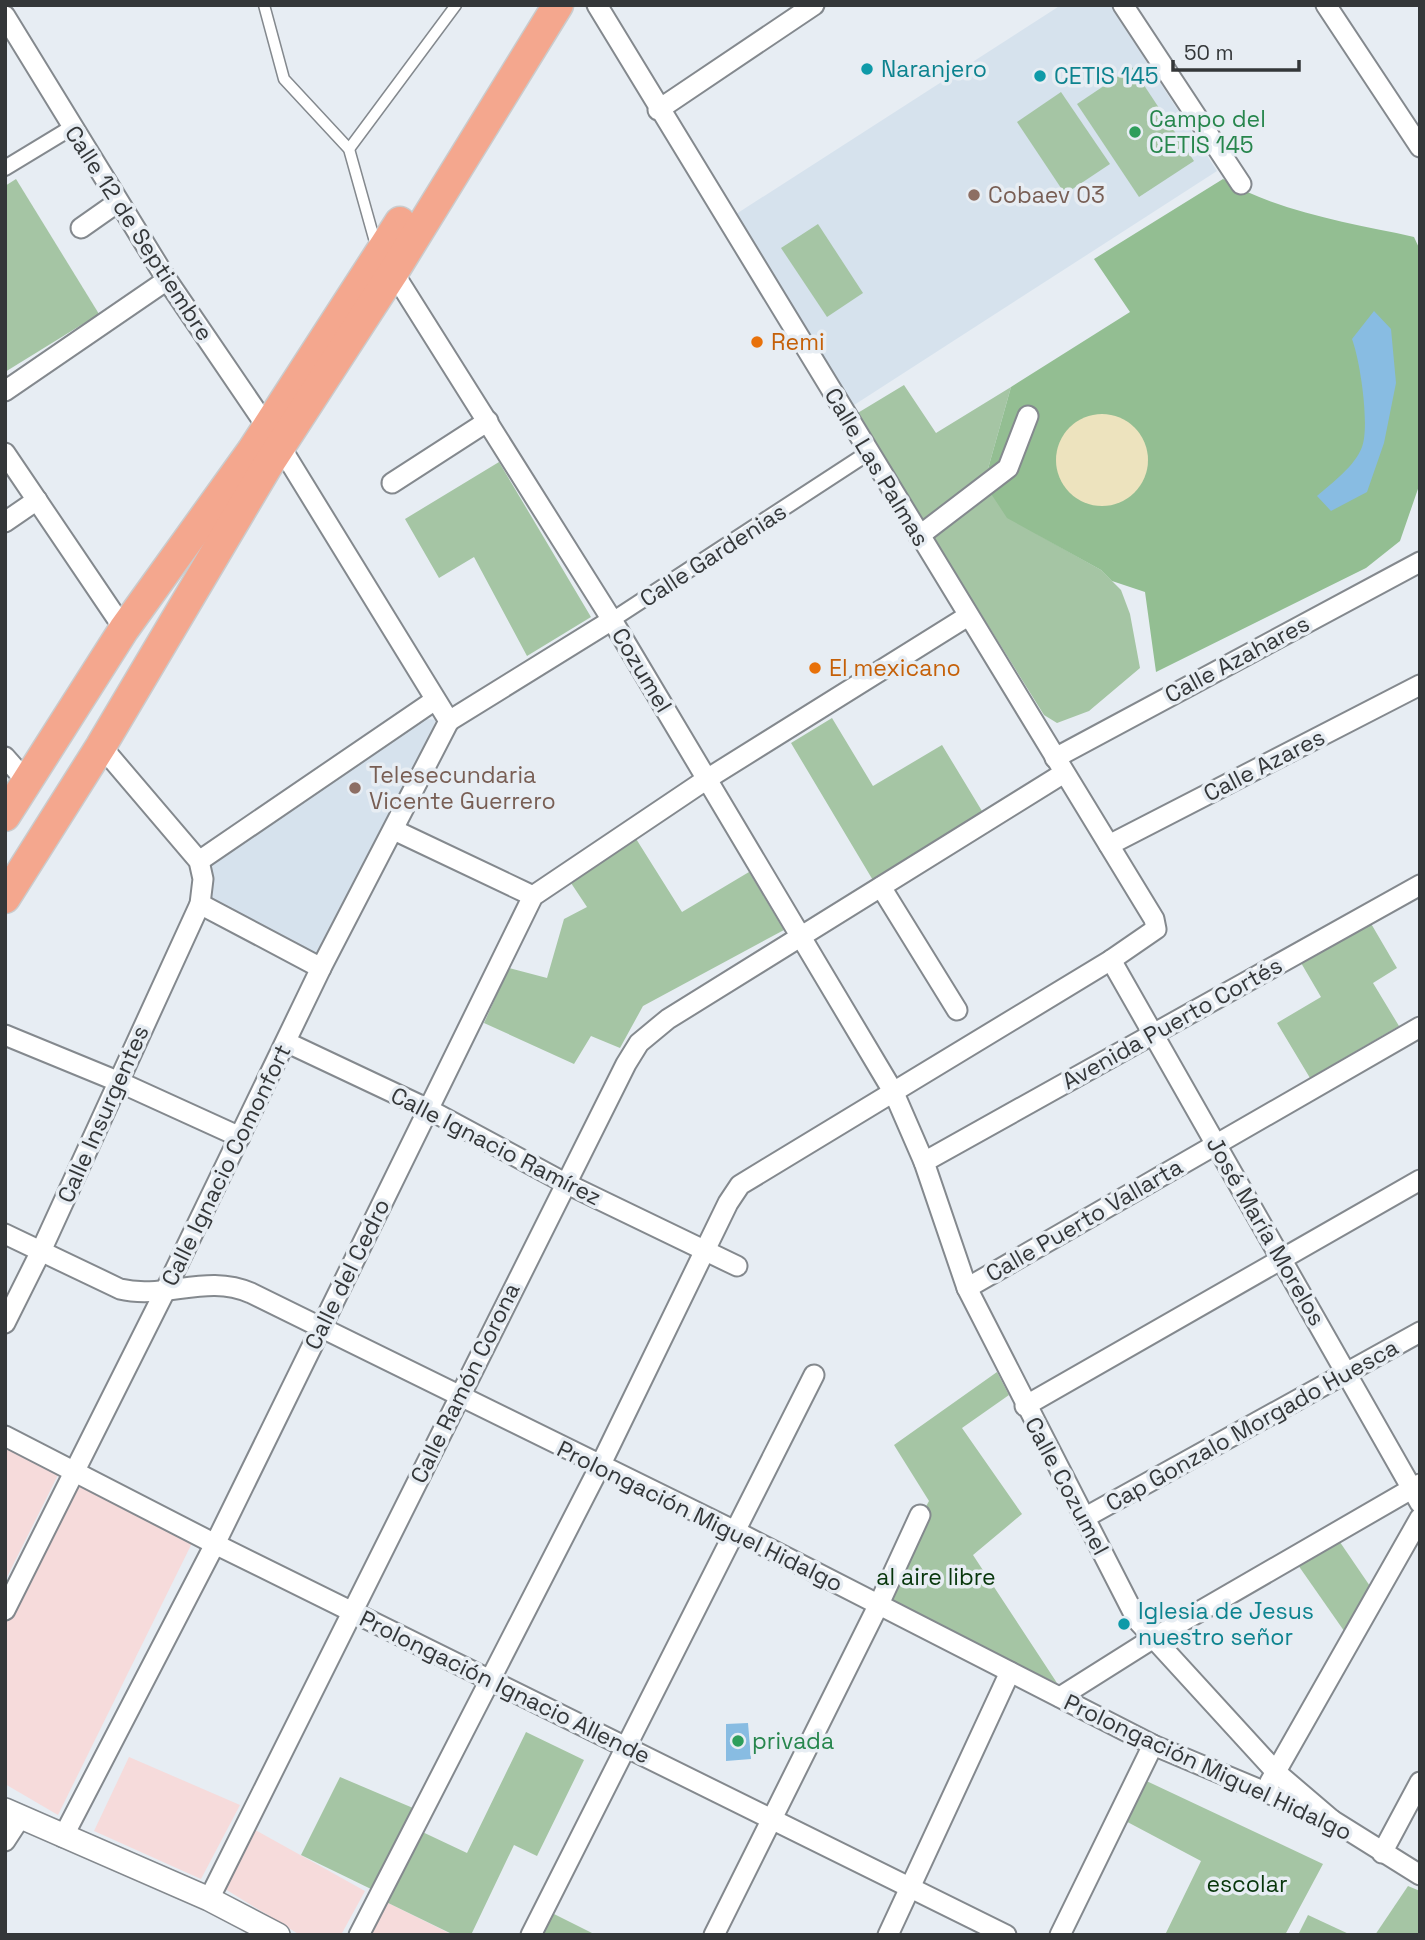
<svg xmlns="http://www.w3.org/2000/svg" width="1425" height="1940" font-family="'Space Grotesk',sans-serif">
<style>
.commercial{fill:#f6dbdb}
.built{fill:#d6e2ed}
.green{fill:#a5c5a4}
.forest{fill:#93be92}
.sand{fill:#ede3be}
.water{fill:#88bce2}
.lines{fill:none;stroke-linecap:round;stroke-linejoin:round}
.service-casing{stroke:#84898e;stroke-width:13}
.pedestrian-casing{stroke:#84898e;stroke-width:18}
.minor-casing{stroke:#84898e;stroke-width:23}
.tertiary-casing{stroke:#84898e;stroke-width:26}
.primary-casing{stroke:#cacbcc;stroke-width:33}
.service{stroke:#fff;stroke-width:10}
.pedestrian{stroke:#fff;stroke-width:14}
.minor{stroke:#fff;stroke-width:19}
.tertiary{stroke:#fff;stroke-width:23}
.primary{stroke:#f4a78e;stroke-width:30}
.culture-dot{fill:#0f9aa8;stroke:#e7edf3;stroke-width:2.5}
.leisure-dot{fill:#2e9e5b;stroke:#e7edf3;stroke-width:2.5}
.education-dot{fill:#8d6e63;stroke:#e7edf3;stroke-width:2.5}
.food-dot{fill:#e8710a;stroke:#e7edf3;stroke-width:2.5}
.labels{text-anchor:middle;stroke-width:7;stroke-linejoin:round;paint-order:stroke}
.culture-label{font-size:23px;fill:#0d838f;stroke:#e7edf3;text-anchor:start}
.leisure-label{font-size:23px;fill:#27864d;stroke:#e7edf3;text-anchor:start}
.education-label{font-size:23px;fill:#785e54;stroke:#e7edf3;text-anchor:start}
.street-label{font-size:23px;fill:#343739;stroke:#e7edf3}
.food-label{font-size:23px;fill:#c56008;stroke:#e7edf3;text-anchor:start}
.park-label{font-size:23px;fill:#07360b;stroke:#e7edf3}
</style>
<rect width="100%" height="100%" fill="#e7edf3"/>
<g class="commercial">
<polygon points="5,1432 65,1461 5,1581"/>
<polygon points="77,1472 193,1541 58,1815 5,1784 5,1611"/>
<polygon points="129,1757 240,1805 201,1879 94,1831"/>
<polygon points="243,1823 365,1891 341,1935 300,1935 212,1881"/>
<polygon points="380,1899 453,1935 361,1935"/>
</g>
<g class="built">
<polygon points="1061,5 1110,5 1217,171 851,407 730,218"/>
<polygon points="411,717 436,720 321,968 200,904 199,861"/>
</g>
<g class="green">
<polygon points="1132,67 1194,161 1139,197 1077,104"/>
<polygon points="1061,92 1110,164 1065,194 1017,122"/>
<polygon points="16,179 99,314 5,372 5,186"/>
<polygon points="818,224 863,293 827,317 781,248"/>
<polygon points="904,385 936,433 1011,387 984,483 1037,534 1101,570 1121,590 1130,614 1140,668 1089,711 1057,723 1044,715 856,414"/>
<polygon points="499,462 591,617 527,656 474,557 439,578 405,519"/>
<polygon points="832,718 873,786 942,745 985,816 874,882 791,743"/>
<polygon points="628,826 682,912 749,872 784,930 643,1006 620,1048 591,1036 574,1064 484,1023 509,968 547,978 564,919 587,907 563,871"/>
<polygon points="1366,915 1397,968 1373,983 1399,1026 1310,1078 1277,1023 1321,997 1297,956"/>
<polygon points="997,1372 1009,1395 962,1428 1022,1514 973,1555 1057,1683 877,1596 929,1501 894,1445"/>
<polygon points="1331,1529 1374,1592 1349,1638 1291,1555"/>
<polygon points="526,1732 584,1760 537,1856 514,1845 471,1935 454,1935 380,1899 414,1828 467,1853"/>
<polygon points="340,1777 413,1808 371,1889 301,1855"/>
<polygon points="1138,1777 1323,1864 1285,1935 1165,1935 1201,1861 1118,1817"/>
<polygon points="1408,1886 1420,1891 1420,1935 1375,1935"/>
<polygon points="548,1911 596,1935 536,1935"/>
<polygon points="1308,1915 1351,1935 1298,1935"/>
</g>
<path class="forest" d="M1223,179C1279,213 1351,223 1414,237L1420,250V483L1400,541L1366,568L1156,672L1145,592L1112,581L1101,570L1007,518L984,483L1011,387L1130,312L1094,259Z"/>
<circle class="sand" cx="1102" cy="460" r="46"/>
<g class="water">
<path d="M1374,311L1391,329L1396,383L1384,443L1367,492L1331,511L1317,496C1332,483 1355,466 1362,447C1370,425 1360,360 1352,339Z"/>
<polygon points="748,1723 751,1759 726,1761 726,1724"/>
</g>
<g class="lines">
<g class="service-casing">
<g id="service">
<polyline points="264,5 284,79 349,149 377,249"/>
<polyline points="349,149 456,5"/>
</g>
</g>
<g class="pedestrian-casing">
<g id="pedestrian">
<polyline points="5,168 71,128"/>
<polyline points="612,620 868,453"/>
</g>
</g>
<g class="minor-casing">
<g id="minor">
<polyline points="1123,5 1241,184"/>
<polyline points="1326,5 1420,147"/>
<polyline points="5,16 167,280 280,446 449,721"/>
<polyline points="658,110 814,5"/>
<polyline points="81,228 118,202"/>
<polyline points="388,264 612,620 894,1093 924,1162 967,1288 1137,1620 1277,1773 1332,1820"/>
<polyline points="5,391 167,280"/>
<polyline points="5,453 124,629"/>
<polyline points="392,483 488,421"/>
<polyline points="5,522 37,500"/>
<polyline points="919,536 1008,468 1028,416"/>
<polyline points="449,721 612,620"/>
<polyline points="5,757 27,782"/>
<polyline points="1055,758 1420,562"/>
<polyline points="394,830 533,896"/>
<polyline points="1109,845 1420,685"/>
<polyline points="199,861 435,700"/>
<polyline points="881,887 957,1010"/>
<polyline points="200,904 321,968"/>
<polyline points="1111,960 1420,1503"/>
<polyline points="5,1035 117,1081 240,1137"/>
<polyline points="286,1042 428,1109 565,1183 737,1266"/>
<polyline points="924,1162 1420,885"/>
<path d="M5,1234L120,1289C165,1300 207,1273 251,1293L737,1532L1153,1745L1332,1820L1420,1875"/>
<polyline points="967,1288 1420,1027"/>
<polyline points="5,1323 41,1251 200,904 203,879 199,861 101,746"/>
<polyline points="1025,1406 1420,1180"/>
<polyline points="5,1436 215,1544 1006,1935"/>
<polyline points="1084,1518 1420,1332"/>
<polyline points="5,1610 165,1291 321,968 449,721"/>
<polyline points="1060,1697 1152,1639 1420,1484"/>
<polyline points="1270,1782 1420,1518"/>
<polyline points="63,1837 215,1544 533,896 707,779 968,616"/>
<polyline points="5,1841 20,1818"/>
<polyline points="1382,1853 1420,1782"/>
<polyline points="209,1899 626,1064 639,1043 668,1019 1064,773"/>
<polyline points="359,1935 600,1466 728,1203 740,1185 1111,960 1156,929 1154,919 597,5"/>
<polyline points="531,1935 814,1375"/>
<polyline points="714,1935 879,1604 920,1515"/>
<polyline points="888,1935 1010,1672"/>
<polyline points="1060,1935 1153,1745"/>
</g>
</g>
<g class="tertiary-casing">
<polyline id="tertiary" points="5,1810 209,1899 278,1935"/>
</g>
<g class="primary-casing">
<g id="primary">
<polyline points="5,816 124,629 252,451 400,222"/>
<polyline points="5,898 101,746 266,468 394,271 558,5"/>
</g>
</g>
<use href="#service" class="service"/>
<use href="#pedestrian" class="pedestrian"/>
<use href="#minor" class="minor"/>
<use href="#tertiary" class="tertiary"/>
<use href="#primary" class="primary"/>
</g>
<g class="culture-dot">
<circle cx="867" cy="69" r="7"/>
<circle cx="1040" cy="76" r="7"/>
<circle cx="1124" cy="1624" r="7"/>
</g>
<g class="leisure-dot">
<circle cx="1135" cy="132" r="7"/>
<circle cx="738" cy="1741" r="7"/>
</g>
<g class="education-dot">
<circle cx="974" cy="195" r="7"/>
<circle cx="355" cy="788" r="7"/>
</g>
<g class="food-dot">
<circle cx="757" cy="342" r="7"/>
<circle cx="815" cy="668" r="7"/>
</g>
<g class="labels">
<g class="culture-label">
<text x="881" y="77">Naranjero</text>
<text x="1054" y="84">CETIS 145</text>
<text x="1138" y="1619">Iglesia de Jesus<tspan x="1138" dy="26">nuestro señor</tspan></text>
</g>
<g class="leisure-label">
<text x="1149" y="127">Campo del<tspan x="1149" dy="26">CETIS 145</tspan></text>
<text x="752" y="1749">privada</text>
</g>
<g class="education-label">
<text x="988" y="203">Cobaev 03</text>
<text x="369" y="783">Telesecundaria<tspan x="369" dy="26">Vicente Guerrero</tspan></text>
</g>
<g class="street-label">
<text transform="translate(139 233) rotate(57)" y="8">Calle 12 de Septiembre</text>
<text transform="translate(877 467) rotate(59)" y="8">Calle Las Palmas</text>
<text transform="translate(713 555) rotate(-33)" y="8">Calle Gardenias</text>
<text transform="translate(1237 659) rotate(-28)" y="8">Calle Azahares</text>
<text transform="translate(642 670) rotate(59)" y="8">Cozumel</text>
<text transform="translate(1264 765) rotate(-27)" y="8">Calle Azares</text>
<text transform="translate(1172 1023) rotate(-29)" y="8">Avenida Puerto Cortés</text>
<text transform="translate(103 1114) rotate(-66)" y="8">Calle Insurgentes</text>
<text transform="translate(496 1146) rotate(27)" y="8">Calle Ignacio Ramírez</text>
<text transform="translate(226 1165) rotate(-64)" y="8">Calle Ignacio Comonfort</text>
<text transform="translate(1084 1220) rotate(-30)" y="8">Calle Puerto Vallarta</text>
<text transform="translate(1266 1231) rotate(60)" y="8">José María Morelos</text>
<text transform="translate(347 1274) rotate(-64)" y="8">Calle del Cedro</text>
<text transform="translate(465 1383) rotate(-64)" y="8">Calle Ramón Corona</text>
<text transform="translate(1252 1425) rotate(-29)" y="8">Cap Gonzalo Morgado Huesca</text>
<text transform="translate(1067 1486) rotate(62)" y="8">Calle Cozumel</text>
<text transform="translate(700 1516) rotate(26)" y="8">Prolongación Miguel Hidalgo</text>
<text transform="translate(505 1687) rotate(26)" y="8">Prolongación Ignacio Allende</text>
<text transform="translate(1208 1767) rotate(25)" y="8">Prolongación Miguel Hidalgo</text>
</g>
<g class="food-label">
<text x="771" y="350">Remi</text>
<text x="829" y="676">El mexicano</text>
</g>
<g class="park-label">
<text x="936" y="1585">al aire libre</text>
<text x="1247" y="1892">escolar</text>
</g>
</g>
<rect width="1425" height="1940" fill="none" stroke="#343739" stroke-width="14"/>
<path d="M1173 60v10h126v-10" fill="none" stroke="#343739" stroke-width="3.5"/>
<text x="1184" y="60" font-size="21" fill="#343739" stroke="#e7edf3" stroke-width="5" paint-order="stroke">50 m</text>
</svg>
